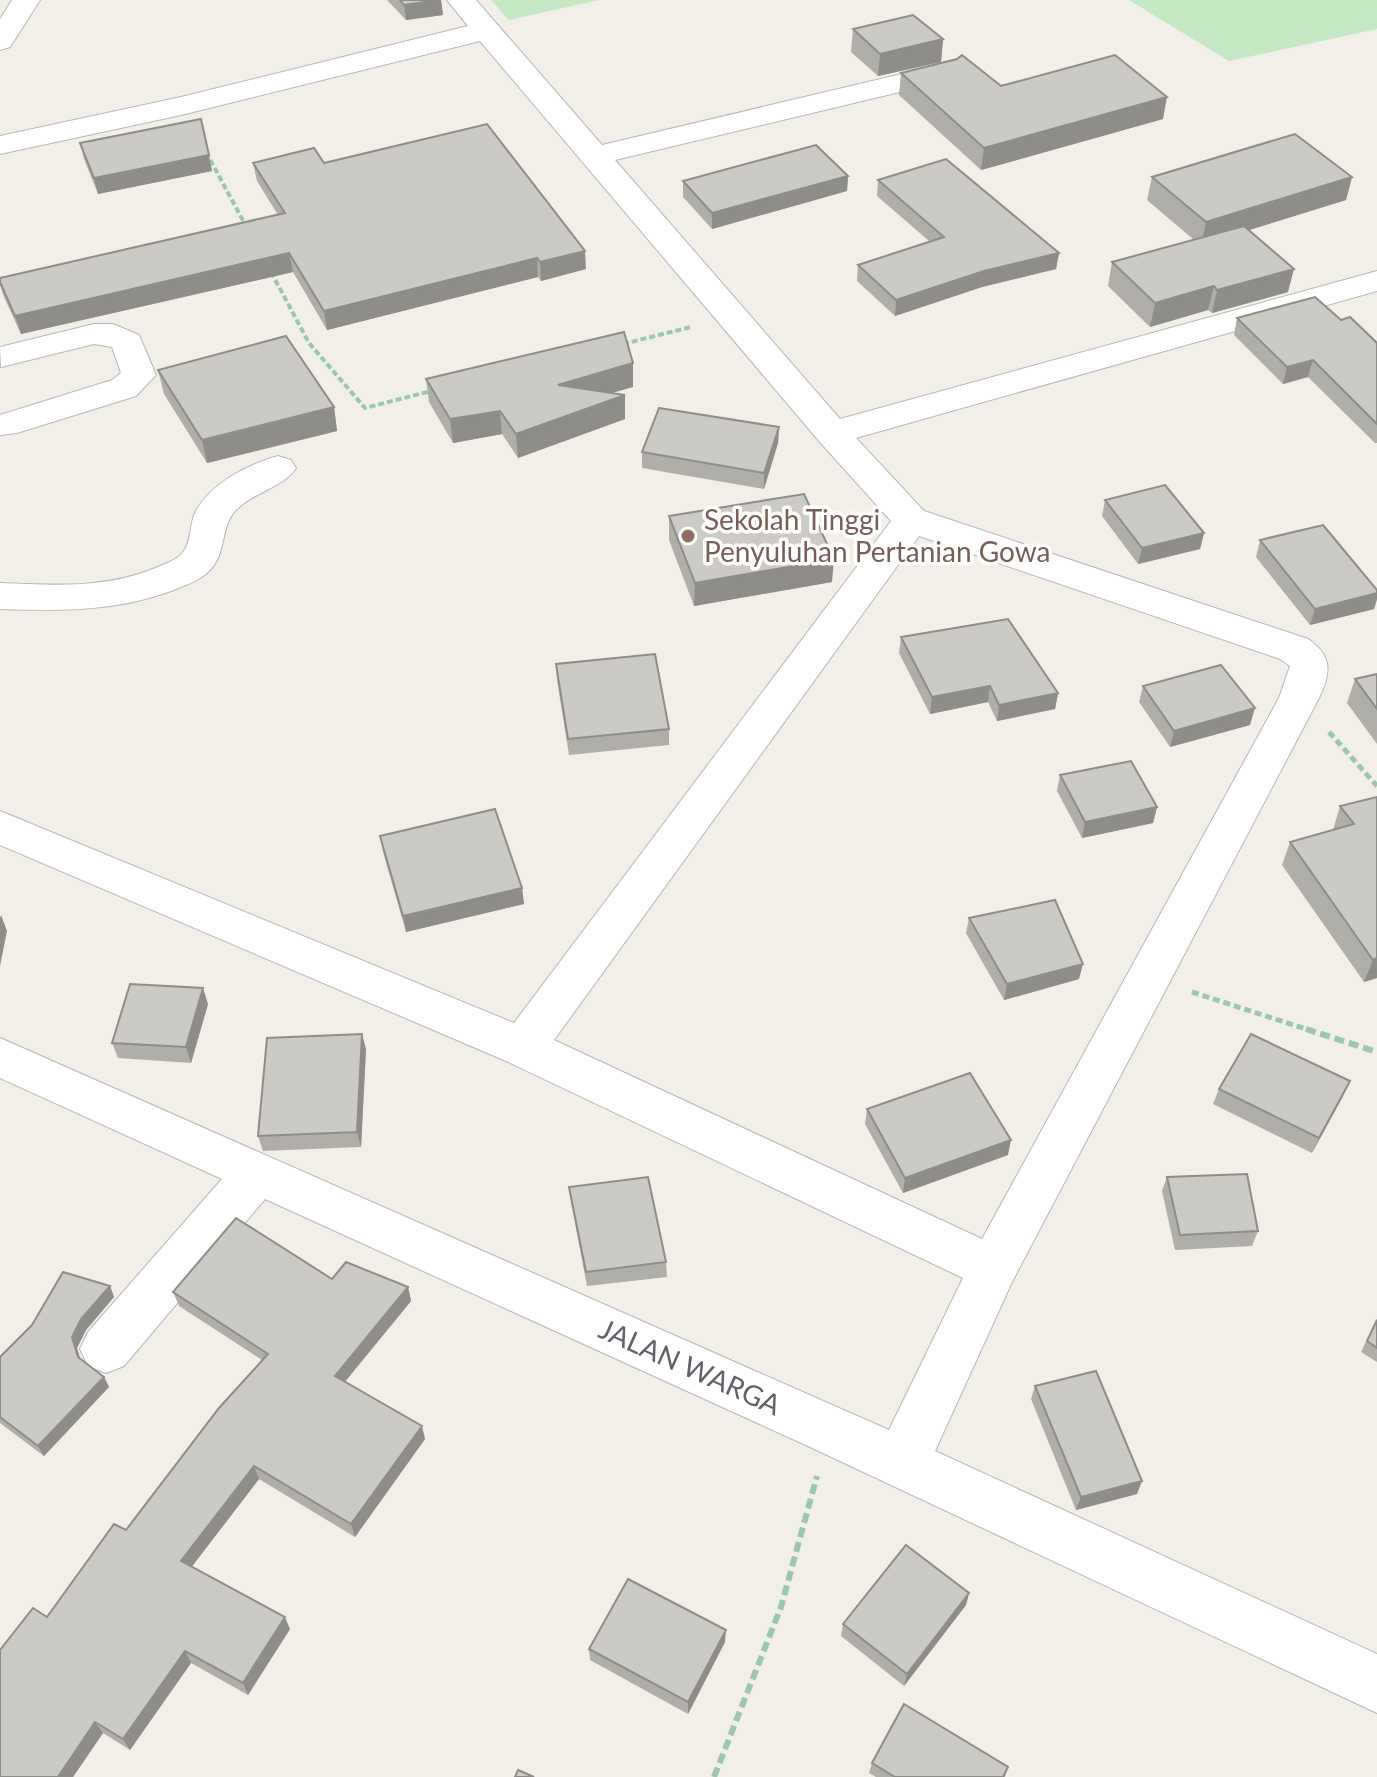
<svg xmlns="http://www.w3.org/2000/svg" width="1377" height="1777" font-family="Lato,sans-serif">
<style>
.green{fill:#c5e8c5}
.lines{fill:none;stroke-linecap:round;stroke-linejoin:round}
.street-casing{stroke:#b5b8bc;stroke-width:2}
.path-far2{stroke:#9cc7a9;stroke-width:4;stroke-dasharray:6 3;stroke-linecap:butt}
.path-far1{stroke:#9cc7a9;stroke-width:5;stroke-dasharray:7 4;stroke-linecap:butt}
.path{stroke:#9cc7a9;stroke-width:6;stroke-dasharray:10 5;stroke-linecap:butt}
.street{fill:#fff;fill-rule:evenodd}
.wall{fill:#afaea9}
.shaded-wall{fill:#8f8d8a}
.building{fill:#cccac5;stroke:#8f8d8a;stroke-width:2}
.education-dot{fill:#8d6e63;stroke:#fff;stroke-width:3}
.labels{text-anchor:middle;stroke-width:7;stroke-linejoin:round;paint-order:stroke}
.education-label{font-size:28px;fill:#785e54;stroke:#fff;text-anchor:start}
.street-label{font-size:28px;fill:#5f6368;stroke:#fff}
</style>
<rect width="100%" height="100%" fill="#f1efe8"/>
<g class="green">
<polygon points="491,0 599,0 509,20"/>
<polygon points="1129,0 1377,0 1377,29 1229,61"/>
</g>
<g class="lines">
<g class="street-casing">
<g id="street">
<polygon points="12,0 40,0 10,47 0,50 0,19"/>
<path d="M447,0H476L602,145L944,64L954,67L959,73L954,79L615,160L840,419L1377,271V291L856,438L924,511L1308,639C1333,656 1331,673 1319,698L1012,1282L935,1451L1377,1654V1713L810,1447L265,1199L124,1366L106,1373L88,1366L80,1349L88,1332L222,1179L0,1078V1038L889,1430L963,1278L506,1061L0,845V811L514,1023L891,521L819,441L480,41L181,115L0,154V136L181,97L468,26ZM919,536L1280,659L1290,666L1279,698L982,1239L554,1040Z"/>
<polygon points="94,324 113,324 139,335 156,375 136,396 17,433 0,435 0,415 112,380 121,373 112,347 94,344 1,367 0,347"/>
<path d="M278,456L291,460L296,468C283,488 253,492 236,510C220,526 227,554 209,571C199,581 184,586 171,591C114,612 59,611 0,609V583C54,585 107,589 158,567C167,563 179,559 184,551C191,541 190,526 194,515C208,484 247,465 278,456Z"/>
</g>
</g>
<g class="path-far2">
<polyline points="206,152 247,228"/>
<polyline points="271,272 309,343 365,408 431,391"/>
<polyline points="623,344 691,327"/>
</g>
<g class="path-far1">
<polyline points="1329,732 1377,786"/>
<polyline points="1192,992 1312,1031"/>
</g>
<g class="path">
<polyline points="1306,1029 1377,1052"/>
<polyline points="714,1777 781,1607 817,1476"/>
</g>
<use href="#street" class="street"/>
</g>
<g class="wall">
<polygon points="387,0 441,0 443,15 406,20"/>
<polygon points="853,29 943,39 941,62 878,76 851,52"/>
<polygon points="901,73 1001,86 1163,119 981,170 899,95"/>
<polygon points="80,143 212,171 98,194 84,159"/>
<polygon points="253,163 324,163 586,269 541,281 538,277 327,330 293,272 21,334 4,297 0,285 0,278 278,215 257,181"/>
<polygon points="848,176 847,191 712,229 683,197 683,181"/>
<polygon points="1152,177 1352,177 1346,200 1249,230 1288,292 1212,313 1208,310 1150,327 1108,286 1112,262 1194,240 1147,200"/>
<polygon points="878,180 1059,253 1056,269 982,287 895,316 857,281 858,265 929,241 877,196"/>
<polygon points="1237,318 1341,320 1377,343 1377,443 1375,443 1308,377 1283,384 1234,335"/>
<polygon points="633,363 633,387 611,393 625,419 518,458 502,434 453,443 429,402 426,379"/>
<polygon points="158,370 334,407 337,431 207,463 164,394"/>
<polygon points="779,427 778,443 764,489 642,468 642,452"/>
<polygon points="1105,500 1204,533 1200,549 1138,564 1102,516"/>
<polygon points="669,516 832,582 694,606 669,540"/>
<polygon points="1260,540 1377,590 1377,599 1374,609 1310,625 1256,557"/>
<polygon points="901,637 1058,693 1055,709 997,721 988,702 930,714 899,653"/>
<polygon points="556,664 669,729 669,745 569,755 557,680"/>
<polygon points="1377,674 1377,744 1347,703 1355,679"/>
<polygon points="1143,686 1250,725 1170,747 1139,702"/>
<polygon points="1060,775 1157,807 1153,823 1082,838 1057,791"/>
<polygon points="1377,797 1377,978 1364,982 1282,865 1290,842 1333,830 1340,806"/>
<polygon points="380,836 522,888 524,904 406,932 383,852"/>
<polygon points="969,918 1079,979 1004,1000 966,933"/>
<polygon points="208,1004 191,1063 118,1058 112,1043"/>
<polygon points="366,1049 361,1147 263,1151 258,1136"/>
<polygon points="1219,1089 1343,1096 1312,1153 1213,1104"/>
<polygon points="867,1109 1008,1155 903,1193 865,1124"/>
<polygon points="1167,1177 1258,1231 1252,1246 1175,1250 1162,1191"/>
<polygon points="569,1187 666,1262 667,1277 587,1286 571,1202"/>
<polygon points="332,1279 408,1287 411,1301 345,1382 425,1439 355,1537 259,1479 192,1566 290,1629 248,1695 191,1663 130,1750 103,1733 73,1777 47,1617 126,1530 262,1360 179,1306 173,1292"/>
<polygon points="110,1286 114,1297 86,1330 77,1348 80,1359 104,1377 109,1387 44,1456 0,1423 0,1357 32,1325"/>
<polygon points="1377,1319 1377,1362 1361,1352"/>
<polygon points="1035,1386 1137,1494 1076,1510 1031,1399"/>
<polygon points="969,1593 966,1605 904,1686 841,1636 843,1624"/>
<polygon points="725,1642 688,1714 590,1660 589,1649"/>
<polygon points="872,1763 1008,1767 1005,1777 876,1777 869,1773"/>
</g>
<g class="shaded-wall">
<polygon points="441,0 443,15 406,20 404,5"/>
<polygon points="943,39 941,62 878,76 880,54"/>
<polygon points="1167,97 1163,119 981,170 984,148"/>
<polygon points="209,155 212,171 98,194 94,178"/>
<polygon points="848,176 847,191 712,229 712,213"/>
<polygon points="1352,177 1346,200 1201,245 1206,222"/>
<polygon points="585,251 586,269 541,281 540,262"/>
<polygon points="289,253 293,272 21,334 15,316"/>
<polygon points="1059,253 1056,269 982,287 895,316 896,300 984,271"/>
<polygon points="537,258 538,277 327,330 324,311"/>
<polygon points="1294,269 1288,292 1212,313 1217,290"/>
<polygon points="1214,286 1208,310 1150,327 1155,303"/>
<polygon points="1313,360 1308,377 1283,384 1287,367"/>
<polygon points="633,363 633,387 559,408 558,385"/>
<polygon points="625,395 625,419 518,458 516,434"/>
<polygon points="334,407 337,431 207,463 202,440"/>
<polygon points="500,411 502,434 453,443 450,419"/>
<polygon points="779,427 778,443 764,489 764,473"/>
<polygon points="1204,533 1200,549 1138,564 1142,548"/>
<polygon points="834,559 832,582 694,606 695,583"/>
<polygon points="1377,593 1377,599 1374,609 1310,625 1315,609"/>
<polygon points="990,686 988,702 930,714 932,697"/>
<polygon points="1058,693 1055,709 997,721 999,705"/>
<polygon points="1255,708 1250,725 1170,747 1174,731"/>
<polygon points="1157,807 1153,823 1082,838 1085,822"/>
<polygon points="522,888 524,904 406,932 403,916"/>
<polygon points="1,915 7,931 0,966 0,918"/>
<polygon points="1377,958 1377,978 1364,982 1373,960"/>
<polygon points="1083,964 1079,979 1004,1000 1007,984"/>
<polygon points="203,988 208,1004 191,1063 186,1047"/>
<polygon points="362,1034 366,1049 361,1147 357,1132"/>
<polygon points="1350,1081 1343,1096 1312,1153 1319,1138"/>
<polygon points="1011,1140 1008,1155 903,1193 905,1178"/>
<polygon points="110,1286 114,1297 86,1330 77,1348 83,1368 78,1357 72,1337 81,1319"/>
<polygon points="408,1287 411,1301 338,1390 335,1376"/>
<polygon points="104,1377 109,1387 44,1456 38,1446"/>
<polygon points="422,1426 425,1439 355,1537 351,1524"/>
<polygon points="254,1466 259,1479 187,1573 181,1561"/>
<polygon points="1142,1481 1137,1494 1076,1510 1081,1497"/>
<polygon points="969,1593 966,1605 904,1686 907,1674"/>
<polygon points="285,1617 290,1629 248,1695 243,1683"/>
<polygon points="726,1630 725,1642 688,1714 688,1702"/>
<polygon points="185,1651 191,1663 130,1750 123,1739"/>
<polygon points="95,1722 103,1733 73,1777 58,1777"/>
</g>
<g class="building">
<polygon points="400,0 438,0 404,5"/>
<polygon points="913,15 943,39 880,54 853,29"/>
<polygon points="962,55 1001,86 1115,55 1167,97 984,148 901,73 957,59"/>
<polygon points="201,119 209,155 94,178 80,143"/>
<polygon points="487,124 585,251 540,262 537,258 324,311 289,253 15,316 0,282 0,278 285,213 253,163 314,148 324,163"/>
<polygon points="1295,134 1352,177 1206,222 1152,177"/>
<polygon points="816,145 848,176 712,213 683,181"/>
<polygon points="946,159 1059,253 984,271 896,300 858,265 944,237 878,180"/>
<polygon points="1244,226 1294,269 1217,290 1214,286 1155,303 1112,262"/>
<polygon points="1315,297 1341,320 1350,317 1377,343 1377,424 1313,360 1287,367 1237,318"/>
<polygon points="624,332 633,363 558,385 625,395 516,434 500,411 450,419 426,379"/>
<polygon points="286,336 334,407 202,440 158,370"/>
<polygon points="659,408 779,427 764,473 642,452"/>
<polygon points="1165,485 1204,533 1142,548 1105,500"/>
<polygon points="804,494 834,559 695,583 669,516"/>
<polygon points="1323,525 1377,590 1377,593 1315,609 1260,540"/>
<polygon points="1008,619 1058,693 999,705 990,686 932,697 901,637"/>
<polygon points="655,654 669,729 568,739 556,664"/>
<polygon points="1221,665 1255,708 1174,731 1143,686"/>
<polygon points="1377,674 1377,709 1355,679"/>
<polygon points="1131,761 1157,807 1085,822 1060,775"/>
<polygon points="1377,797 1377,958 1373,960 1290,842 1354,824 1340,806"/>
<polygon points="495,809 522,888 403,916 380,836"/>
<polygon points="1055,900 1083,964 1007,984 969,918"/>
<polygon points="130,984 203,988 186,1047 112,1043"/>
<polygon points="362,1034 357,1132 258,1136 267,1038"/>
<polygon points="1251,1034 1350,1081 1319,1138 1219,1089"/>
<polygon points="970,1073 1011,1140 905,1178 867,1109"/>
<polygon points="1247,1174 1258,1231 1180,1235 1167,1177"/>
<polygon points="648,1177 666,1262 586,1272 569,1187"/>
<polygon points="236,1218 332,1279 346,1262 408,1287 335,1376 422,1426 351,1524 254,1466 181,1561 285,1617 243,1683 185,1651 123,1739 95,1722 58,1777 0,1777 0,1650 33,1608 47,1617 114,1524 126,1530 219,1408 268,1354 173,1292"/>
<polygon points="63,1272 110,1286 81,1319 72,1337 78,1357 104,1377 38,1446 0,1417 0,1357 32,1325"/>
<polygon points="1377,1320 1377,1348 1367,1341"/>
<polygon points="1096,1371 1142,1481 1081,1497 1035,1386"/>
<polygon points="906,1545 969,1593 907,1674 843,1624"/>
<polygon points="628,1579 726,1630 688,1702 589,1649"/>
<polygon points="904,1704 1008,1767 1003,1777 895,1777 872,1763"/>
<polygon points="518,1770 534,1777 515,1777"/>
</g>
<circle class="education-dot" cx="688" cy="536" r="8"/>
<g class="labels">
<g class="education-label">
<text x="704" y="530">Sekolah Tinggi<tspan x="704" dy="32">Penyuluhan Pertanian Gowa</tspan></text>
</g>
<g class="street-label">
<text transform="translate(690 1367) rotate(24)" y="10">JALAN WARGA</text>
</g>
</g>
</svg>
